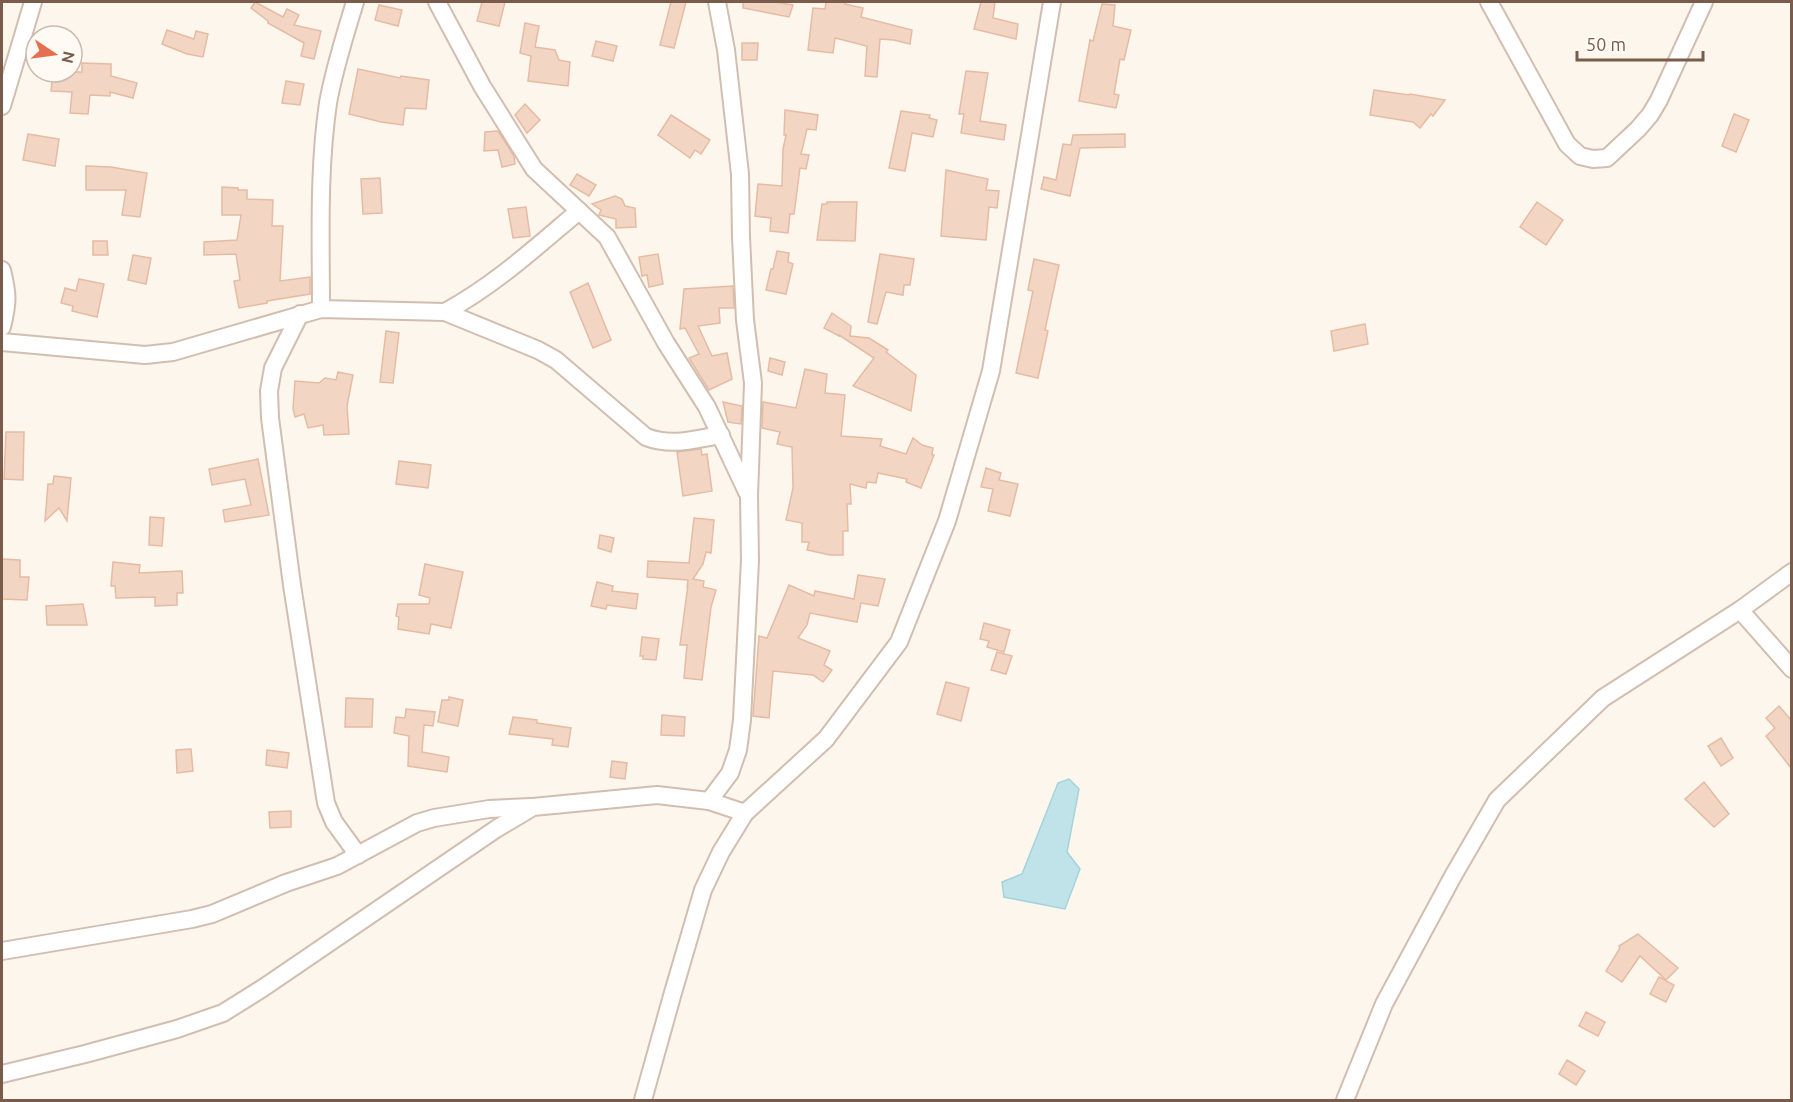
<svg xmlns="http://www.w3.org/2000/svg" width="1793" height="1102" font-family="Ubuntu,sans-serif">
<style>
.water{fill:#bfe3e8;stroke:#a5d3da;stroke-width:1.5}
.building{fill:#f3d5c3;stroke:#e6bba3;stroke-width:1.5}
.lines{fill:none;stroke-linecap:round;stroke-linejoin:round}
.minor-casing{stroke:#d1beb0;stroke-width:20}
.minor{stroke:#fff;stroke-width:16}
</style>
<rect width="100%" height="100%" fill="#fdf6ec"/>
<polygon class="water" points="1069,779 1079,789 1067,852 1080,869 1065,909 1004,897 1002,882 1022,874 1058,783"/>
<g class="building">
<polygon points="255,2 283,17 287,9 299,15 294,25 321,31 314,59 301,56 304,43 268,23 268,21 251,8"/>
<polygon points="482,2 505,2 499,26 477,21"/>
<polygon points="671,2 686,2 674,48 660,45"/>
<polygon points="743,2 775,2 793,5 789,17 743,8"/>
<polygon points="826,2 846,2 845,4 863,8 861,17 912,30 910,44 894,40 880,39 877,77 865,76 867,46 835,38 833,53 808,50 813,8 825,9"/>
<polygon points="981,2 995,2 993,18 1018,24 1016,39 974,29"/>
<polygon points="1102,4 1115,5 1113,26 1131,30 1124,60 1120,59 1114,94 1119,95 1116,108 1079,101 1090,40 1093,41"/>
<polygon points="379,5 402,10 398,26 375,20"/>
<polygon points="525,23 539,26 535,47 555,50 559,60 570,62 568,86 528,81 531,56 520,53"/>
<polygon points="167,30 194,39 196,31 208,34 203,57 187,54 162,44"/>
<polygon points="596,41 617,46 613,61 592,56"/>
<polygon points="742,43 758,43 757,60 742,60"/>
<polygon points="82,63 111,64 111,76 137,83 133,98 110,92 110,96 90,95 88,114 70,113 72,92 51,91 53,72 82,72"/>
<polygon points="358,69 400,78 401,76 429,80 426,109 405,108 403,125 381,122 349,114"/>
<polygon points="966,71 988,73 980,121 1006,125 1004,140 961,133 964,114 959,114"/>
<polygon points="286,81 304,84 300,105 282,103"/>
<polygon points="1374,90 1409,95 1410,94 1445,100 1433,116 1431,114 1420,128 1413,122 1370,115"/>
<polygon points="525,104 540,120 527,133 515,115"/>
<polygon points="785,110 818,115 816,130 807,129 801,154 809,155 806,169 800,168 794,214 790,214 788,233 770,231 771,218 755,216 758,184 782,186 783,149 786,135 784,135"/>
<polygon points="901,111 930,115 929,118 937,120 933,137 912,133 905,171 889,168"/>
<polygon points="1734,114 1749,120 1736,152 1722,146"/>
<polygon points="671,115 710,140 701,154 695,150 690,158 658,135"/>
<polygon points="498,131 514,156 515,164 502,167 498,150 484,151 485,132"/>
<polygon points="28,134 59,139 55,166 23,160"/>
<polygon points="1125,134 1125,147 1080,148 1070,196 1041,189 1044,177 1056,180 1063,144 1071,145 1073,135"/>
<polygon points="86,166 111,167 147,173 140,217 122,215 126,190 86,190"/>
<polygon points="946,170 988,179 986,190 999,191 997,208 989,207 986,240 941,236"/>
<polygon points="577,174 596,185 589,196 570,185"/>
<polygon points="380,178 382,213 363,214 361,179"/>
<polygon points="222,187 238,188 238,190 247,190 247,199 273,200 272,226 283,226 280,281 310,277 310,294 267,301 267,303 239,308 234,281 240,280 236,254 204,255 204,242 237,240 241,215 222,215"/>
<polygon points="615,196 622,199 625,206 635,208 636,227 616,228 616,219 599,215 601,210 592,204"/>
<polygon points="827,202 857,202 855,241 817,240 822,204 827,204"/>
<polygon points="1537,202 1563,220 1546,245 1520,227"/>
<polygon points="526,207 530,236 513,238 508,209"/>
<polygon points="93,241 107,241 108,255 93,255"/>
<polygon points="777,251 789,253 788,262 793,264 786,294 766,290 771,269 773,269"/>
<polygon points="658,254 663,284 649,287 647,275 642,276 639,257"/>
<polygon points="880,254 914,259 910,285 904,285 903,295 886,292 877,324 868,322"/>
<polygon points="133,255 151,258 146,284 128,280"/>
<polygon points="1034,259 1059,265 1045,330 1048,331 1038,378 1016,373 1033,291 1028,290"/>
<polygon points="79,279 104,284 97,317 72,311 73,306 61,303 65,288 76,291"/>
<polygon points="588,283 611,340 593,348 570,292"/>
<polygon points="733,286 734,308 719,308 720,323 698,326 712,356 727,353 732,379 709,390 689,358 699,354 685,328 680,329 684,289"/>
<polygon points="832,313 851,326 850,336 869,338 888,350 886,352 916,375 911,411 853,386 874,358 839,335 839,336 824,328"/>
<polygon points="1365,324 1368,344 1334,351 1331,331"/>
<polygon points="386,331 399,333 393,383 380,382"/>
<polygon points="770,358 785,362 782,375 768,371"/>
<polygon points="805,369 827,374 825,393 845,395 841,436 882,439 880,446 906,454 913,438 922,445 933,448 932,455 934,455 921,488 906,482 907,479 878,473 876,483 867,482 866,488 850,484 851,504 847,504 848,531 843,531 843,555 830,555 807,550 809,542 802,542 802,523 786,520 793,488 792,447 777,444 780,432 762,428 763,402 796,408"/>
<polygon points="338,372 353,375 347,406 349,434 324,435 323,425 308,428 304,414 295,417 293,409 295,381 319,383 325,378 336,380"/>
<polygon points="723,402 742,406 741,424 728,422"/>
<polygon points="6,432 24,432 23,480 4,479"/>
<polygon points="701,449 702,455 707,454 712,491 683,496 677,452"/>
<polygon points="258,459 269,515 225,522 223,510 251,505 245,479 212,485 209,469"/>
<polygon points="399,461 431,465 428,488 396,484"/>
<polygon points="986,468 1001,473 999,480 1018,484 1010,516 988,511 993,489 981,487"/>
<polygon points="54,476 71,478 67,521 59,508 45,521 48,484 53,484"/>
<polygon points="150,517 164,518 162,546 149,545"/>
<polygon points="694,518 714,520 711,553 706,552 703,564 693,579 704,581 703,587 716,590 711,607 702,680 684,678 687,645 680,645 688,585 687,588 688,580 647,577 648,561 689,563"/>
<polygon points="600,535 614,538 611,552 598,548"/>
<polygon points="2,559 20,560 20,577 29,577 27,600 2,599"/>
<polygon points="113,562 140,565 139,573 182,571 183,593 177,593 177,605 155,606 155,597 116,598 115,586 111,586"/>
<polygon points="425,564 463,572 451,628 431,624 429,634 398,629 399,617 396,616 398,604 429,604 430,598 419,595"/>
<polygon points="858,575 885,579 878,606 861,603 857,622 810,613 807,625 798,638 830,651 824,665 832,670 823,682 813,675 773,671 769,718 753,716 759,636 767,638 789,585 814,596 815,591 854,599"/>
<polygon points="597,582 613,586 612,591 638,594 636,609 607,605 606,609 591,606"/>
<polygon points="83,604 87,625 47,625 46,606"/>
<polygon points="984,623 1010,630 1004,652 987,647 989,641 980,639"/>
<polygon points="642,637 659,639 656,660 643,659 643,656 640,656"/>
<polygon points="997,652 1012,656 1006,674 991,670"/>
<polygon points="946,682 969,688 961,721 937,714"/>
<polygon points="449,697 463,700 458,726 438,722 442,700 449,700"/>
<polygon points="346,698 373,699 372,727 345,727"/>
<polygon points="1779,706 1791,720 1791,768 1766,736 1775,728 1766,718"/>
<polygon points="406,709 435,712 433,726 424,725 422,752 449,757 447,772 408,766 409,736 394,733 396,717 405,718"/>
<polygon points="662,715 685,717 684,736 661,735"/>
<polygon points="513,717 537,720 537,723 571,728 568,747 552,745 553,739 509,734"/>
<polygon points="1721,738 1733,758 1721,766 1708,746"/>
<polygon points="191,749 193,771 177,773 176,750"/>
<polygon points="267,750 289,753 287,768 266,765"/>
<polygon points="612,761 627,763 625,779 610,777"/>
<polygon points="1704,782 1729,814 1714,827 1685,799"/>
<polygon points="291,811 291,827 270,828 269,812"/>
<polygon points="1638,934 1678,968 1666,980 1640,956 1622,982 1606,971 1620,948 1619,946"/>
<polygon points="1659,977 1674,985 1666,1002 1650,994"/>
<polygon points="1586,1012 1605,1022 1598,1036 1579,1026"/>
<polygon points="1567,1060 1585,1071 1576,1085 1559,1074"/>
</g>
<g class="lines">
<g class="minor-casing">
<g id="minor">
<polyline points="437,2 482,86 534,169 607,237 666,343 707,407 747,492"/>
<polyline points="1489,2 1567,144 1580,156 1593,159 1607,158 1638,129 1650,115 1659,100 1704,2"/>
<polyline points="2,106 33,2"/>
<path d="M2,270C8,295 8,302 2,327"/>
<path d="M321,309C321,241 318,171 328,103C334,69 345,35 355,2"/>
<path d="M445,312C495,285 536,247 579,211"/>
<polyline points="300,314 273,368 269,391 270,418 292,585 326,803 334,822 358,855"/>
<path d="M2,342L145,355L173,352L321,309L445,312L538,350L556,360L646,437C673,447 694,439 721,435"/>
<polyline points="1740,610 1792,669"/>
<polyline points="709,801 730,773 738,750 742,720 750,560 749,496 753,383 745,320 741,237 740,174 726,50 717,2"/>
<polyline points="2,951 192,919 212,914 286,883 337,866 417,823 434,818 489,809 531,807"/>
<polyline points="2,1074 85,1054 177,1029 223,1013 263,988 496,829 533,807 657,795 709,801 745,813"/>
<polyline points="643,1100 672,996 703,890 721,852 745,813 826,739 899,642 947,521 991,371 1052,2"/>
<polyline points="1345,1100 1384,1004 1453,876 1497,800 1603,698 1740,610 1792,572"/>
</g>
</g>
<use href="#minor" class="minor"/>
</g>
<rect width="1793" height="1102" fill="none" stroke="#7a5c4d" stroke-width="6"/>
<g transform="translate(54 54) rotate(103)"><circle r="28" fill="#fffaf3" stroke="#cabbb1" stroke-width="1.5"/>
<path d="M0-4.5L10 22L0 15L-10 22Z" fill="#e76f51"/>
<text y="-9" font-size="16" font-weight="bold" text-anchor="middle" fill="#7a5c4d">N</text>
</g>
<path d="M1577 51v9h126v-9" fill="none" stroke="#7a5c4d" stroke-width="3"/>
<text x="1586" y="51" font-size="18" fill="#7a5c4d" stroke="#fffaf3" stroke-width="4.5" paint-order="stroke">50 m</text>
</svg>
